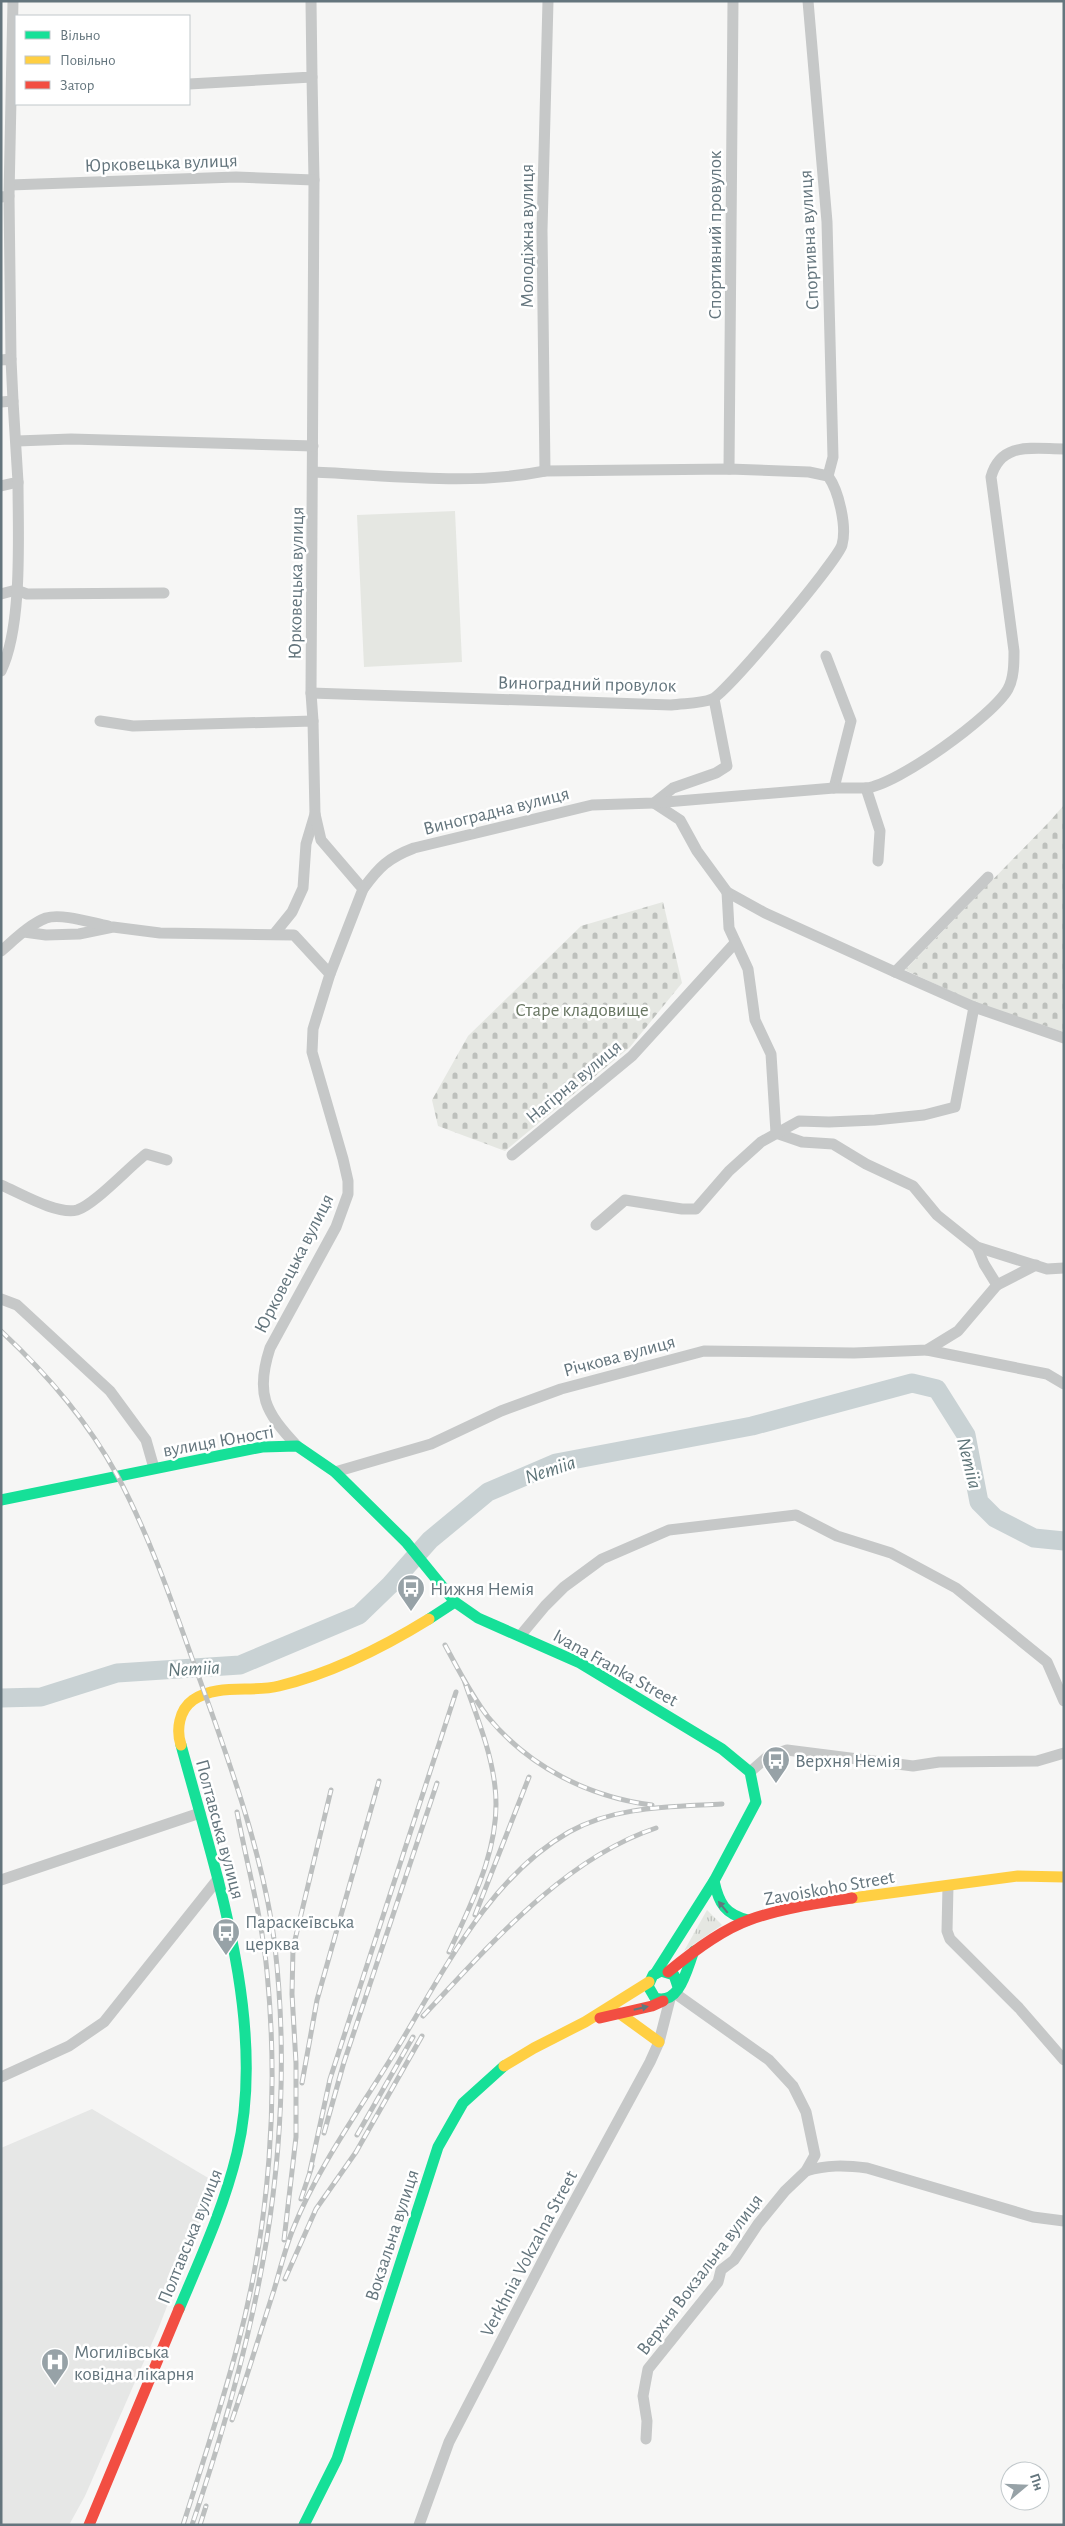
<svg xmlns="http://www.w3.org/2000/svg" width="1065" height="2526" font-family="'Alegreya Sans',sans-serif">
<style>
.built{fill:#e6e7e6}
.grass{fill:url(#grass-tufts)}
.cemetery{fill:url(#cemetery-stones)}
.pitch{fill:#e5e7e2}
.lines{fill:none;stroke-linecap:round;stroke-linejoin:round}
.river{stroke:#c9d2d4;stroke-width:19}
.street{stroke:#c6c8c8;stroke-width:11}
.fast{stroke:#16e098;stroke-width:11}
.slow{stroke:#ffcf43;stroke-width:11}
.jam{stroke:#f24e42;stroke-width:11}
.rail-casing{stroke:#bcbfbf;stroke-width:5}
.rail{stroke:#fff;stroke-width:3;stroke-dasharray:9;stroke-linecap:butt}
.oneway{fill:#607a7e}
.labels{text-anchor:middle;stroke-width:5;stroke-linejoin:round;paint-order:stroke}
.street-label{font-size:19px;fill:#64757d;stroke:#fff}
.park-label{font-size:19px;fill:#687662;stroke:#fff}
.poi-label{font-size:19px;fill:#64757d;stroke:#fff;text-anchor:start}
.water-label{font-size:20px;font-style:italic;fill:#5e7478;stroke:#fff}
</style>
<defs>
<pattern id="grass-tufts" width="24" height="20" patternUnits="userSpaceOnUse" patternTransform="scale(1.25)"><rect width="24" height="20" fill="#e5e7e2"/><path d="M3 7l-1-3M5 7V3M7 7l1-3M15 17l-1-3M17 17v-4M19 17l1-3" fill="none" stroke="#bdc0bc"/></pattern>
<pattern id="cemetery-stones" width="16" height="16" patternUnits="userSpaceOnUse" patternTransform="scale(1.25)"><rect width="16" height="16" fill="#e5e7e2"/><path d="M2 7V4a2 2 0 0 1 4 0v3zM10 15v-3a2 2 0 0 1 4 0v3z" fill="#bdc0bc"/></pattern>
</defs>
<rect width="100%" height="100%" fill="#f6f6f5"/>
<polygon class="built" points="92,2109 215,2182 159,2327 85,2496 69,2525 1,2525 1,2148"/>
<polygon class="grass" points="707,1910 722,1925 684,1951"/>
<g class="cemetery">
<polygon points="1064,805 1064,1032 983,1006 905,970 1049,822"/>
<polygon points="663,902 682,983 630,1047 505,1151 438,1126 432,1100 468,1036 581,926"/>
</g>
<polygon class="pitch" points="455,511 462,662 364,667 357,515"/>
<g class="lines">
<polyline class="river" points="1,1698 41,1697 117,1673 240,1665 359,1615 390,1585 430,1540 488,1492 556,1463 752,1426 912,1383 937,1389 966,1435 979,1502 995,1518 1034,1538 1064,1541"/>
<g class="street">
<polyline points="808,1 827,222 833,457 828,476"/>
<polyline points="312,77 314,180 311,693 313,721"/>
<polyline points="189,84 312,77 311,1"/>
<polyline points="10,185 236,177 314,180"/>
<polyline points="9,196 11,359"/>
<polyline points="1,197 9,196 13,1"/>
<polyline points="1,360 11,359 13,401 1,402"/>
<polyline points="17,441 71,439 313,446"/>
<polyline points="729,469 733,1"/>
<polyline points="545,471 542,230 548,1"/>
<polyline points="1,486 18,482 13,401"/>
<polyline points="1,594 16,590 27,594 164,593"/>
<polyline points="826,656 851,721 834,788 866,788 880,831 878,861"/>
<path d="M1,671C23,626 18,533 18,482"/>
<path d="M311,693L671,705C684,703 700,704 712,699C725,695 837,561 842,545C847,527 839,491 828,476L809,472L729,469L545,471C470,486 389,475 313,472"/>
<polyline points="714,699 727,766 716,773 673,788 654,803 680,820 697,851 727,892 765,913 895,972"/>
<polyline points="100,721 133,726 313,721 315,814 306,844 303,888 292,912 275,933"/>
<path d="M866,788C897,785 993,716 1008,689C1014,678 1014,663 1014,651L991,477C1001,441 1033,449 1064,449"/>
<polyline points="988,877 895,972 974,1007 1064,1038"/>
<path d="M363,889C379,867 388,858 414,848L592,805L654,803L834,788"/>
<polyline points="727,892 729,928 748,969 755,1020 771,1054 776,1133 802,1142 833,1144 866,1164 913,1186 937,1215 977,1247 1047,1269 1064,1268"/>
<polyline points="24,932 46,935 79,934 113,927 160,933 294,935 330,974"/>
<path d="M1,951C14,940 30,924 46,918C62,913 92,923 108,926"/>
<polyline points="512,1155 632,1056 735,943"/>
<path d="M1,1185C20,1193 57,1215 77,1210C94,1205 129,1167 146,1154L167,1160"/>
<polyline points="596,1225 625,1200 682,1209 696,1209 729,1171 761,1142 799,1121 829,1122 875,1120 924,1115 955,1107 974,1007"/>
<polyline points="977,1247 984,1264 997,1285 1036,1265"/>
<polyline points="1,1299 17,1305 110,1391 146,1440 154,1468"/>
<polyline points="927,1350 1047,1374 1064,1384"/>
<path d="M297,1446C265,1412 255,1394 270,1348L336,1227L348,1194V1181L343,1159L312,1052L313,1029L330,974L363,889L321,840L315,814"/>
<polyline points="335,1472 431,1444 501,1411 561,1389 704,1351 854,1353 927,1350 958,1331 997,1285"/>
<polyline points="520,1636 545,1606 564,1587 602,1559 669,1530 796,1515 837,1536 891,1553 956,1588 1047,1662 1064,1701"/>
<polyline points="750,1772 767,1757 787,1750 913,1766 939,1762 1037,1761 1064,1753"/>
<polyline points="1,1880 200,1813"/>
<polyline points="948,1886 947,1931 950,1939 1019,2008 1064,2060"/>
<polyline points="1,2077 69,2046 104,2022 218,1879"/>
<path d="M806,2171C827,2165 844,2165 867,2168L1033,2217L1064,2221"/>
<polyline points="646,2439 647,2421 643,2396 648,2369 718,2282 721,2270 734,2260 758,2224 785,2191 806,2171 815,2155 806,2112 793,2086 769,2060 676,1994"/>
<polyline points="419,2525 449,2442 555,2237 650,2062 659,2042 670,1999"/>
</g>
<g class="fast">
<polyline points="1,1500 262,1447 297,1446 335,1472 406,1542 455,1602"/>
<polyline points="429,1619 455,1602 478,1618 580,1663 722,1749 750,1772 756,1802 714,1881 655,1974"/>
<path d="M714,1881C719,1904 725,1914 748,1920"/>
<path d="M678,1987L674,1975L661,1971L653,1975L648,1986L655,1998C680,2006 687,1968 694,1951"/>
<path d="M179,2309C201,2257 224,2207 237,2153C268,2024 215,1870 181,1745"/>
<polyline points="304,2525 337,2459 438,2147 463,2103 504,2066"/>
</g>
<g class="slow">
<path d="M181,1745C176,1730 179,1710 193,1700C218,1683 251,1693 279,1686C333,1673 382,1648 429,1619"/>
<polyline points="852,1898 1018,1876 1064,1877"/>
<polyline points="619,2013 659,2042"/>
<polyline points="504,2066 534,2048 585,2022 649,1982"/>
</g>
<g class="jam">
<path d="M668,1972C691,1953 721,1930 749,1920C782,1908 818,1903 852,1898"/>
<polyline points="600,2018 652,2006 663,2001"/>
<polyline points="89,2525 179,2309"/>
</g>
<g class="rail-casing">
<g id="rail">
<path d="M1,1331C46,1373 87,1420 117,1475C148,1533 170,1596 192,1658C224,1747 264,1853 275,1947C298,2150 257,2334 192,2525"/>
<path d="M445,1645C458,1669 471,1695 488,1717C529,1767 589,1797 652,1805"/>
<polyline points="475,1915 529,1777"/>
<path d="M449,1952C472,1902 502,1845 495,1787C491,1750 476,1715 464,1680"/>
<path d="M423,2016C489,1946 563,1859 656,1828"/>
<polyline points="302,2083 317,2000 379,1781"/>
<polyline points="324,2133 344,2062 437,1783"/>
<polyline points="357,2135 413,2037"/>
<polyline points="310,2171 330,2079 456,1692"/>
<polyline points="301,2199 312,2166"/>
<polyline points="284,2240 296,2137 296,2063 292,1994 293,1948 331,1790"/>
<polyline points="285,2279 316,2209 356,2152 422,2036"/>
<path d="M232,2420C247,2377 260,2333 274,2290C280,2270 285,2249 293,2229C317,2169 356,2115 390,2060C439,1981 485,1880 569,1832C615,1806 671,1807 722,1804"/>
<path d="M183,2525C202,2465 222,2405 238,2344C270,2223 279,2095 267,1972C262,1918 247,1865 237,1812"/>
<polyline points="200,2525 206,2506"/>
</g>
</g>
<use href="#rail" class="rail"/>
</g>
<defs><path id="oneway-solid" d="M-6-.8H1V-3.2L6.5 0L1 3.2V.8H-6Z" transform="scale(1.25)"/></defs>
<g class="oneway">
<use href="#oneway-solid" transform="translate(723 1907) rotate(-129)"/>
<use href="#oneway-solid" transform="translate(641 2008) rotate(-13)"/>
</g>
<defs>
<g id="bus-pin" transform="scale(1.4375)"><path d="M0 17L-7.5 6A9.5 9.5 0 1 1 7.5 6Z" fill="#97a2a7" stroke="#fff"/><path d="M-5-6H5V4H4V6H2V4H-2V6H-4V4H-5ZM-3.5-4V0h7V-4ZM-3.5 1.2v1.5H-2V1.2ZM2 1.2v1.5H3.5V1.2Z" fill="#fff"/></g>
<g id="hospital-pin" transform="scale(1.4375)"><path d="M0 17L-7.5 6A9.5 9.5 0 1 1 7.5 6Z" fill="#97a2a7" stroke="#fff"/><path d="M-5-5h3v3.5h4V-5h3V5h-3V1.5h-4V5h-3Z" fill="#fff"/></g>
</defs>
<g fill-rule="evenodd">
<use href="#bus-pin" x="411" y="1588"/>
<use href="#bus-pin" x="776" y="1760"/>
<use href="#bus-pin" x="226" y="1932"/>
<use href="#hospital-pin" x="55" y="2362"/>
</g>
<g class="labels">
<g class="street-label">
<text transform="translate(161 162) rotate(-2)" y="7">Юрковецька вулиця</text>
<text transform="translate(714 235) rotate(-90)" y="7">Спортивний провулок</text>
<text transform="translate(526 236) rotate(-90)" y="7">Молодіжна вулиця</text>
<text transform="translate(808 240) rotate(-93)" y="7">Спортивна вулиця</text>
<text transform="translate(295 583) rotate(-89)" y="7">Юрковецька вулиця</text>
<text transform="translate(587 683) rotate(1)" y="7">Виноградний провулок</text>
<text transform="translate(496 810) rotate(-14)" y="7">Виноградна вулиця</text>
<text transform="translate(573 1081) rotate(-40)" y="7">Нагірна вулиця</text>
<text transform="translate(293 1263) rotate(-63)" y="7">Юрковецька вулиця</text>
<text transform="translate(619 1355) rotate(-15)" y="7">Річкова вулиця</text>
<text transform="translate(218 1440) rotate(-10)" y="7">вулиця Юності</text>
<text transform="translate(616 1667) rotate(29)" y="7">Ivana Franka Street</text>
<text transform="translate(221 1829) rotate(75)" y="7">Полтавська вулиця</text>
<text transform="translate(829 1887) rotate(-10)" y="7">Zavoiskoho Street</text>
<text transform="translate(391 2235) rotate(-72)" y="7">Вокзальна вулиця</text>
<text transform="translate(189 2236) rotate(-68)" y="7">Полтавська вулиця</text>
<text transform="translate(528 2253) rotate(-62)" y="7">Verkhnia Vokzalna Street</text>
<text transform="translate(699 2274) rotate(-53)" y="7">Верхня Вокзальна вулиця</text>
</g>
<g class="park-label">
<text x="582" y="1016">Старе кладовище</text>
</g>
<g class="poi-label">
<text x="430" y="1595">Нижня Немія</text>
<text x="795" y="1767">Верхня Немія</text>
<text x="245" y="1928">Параскеївська<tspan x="245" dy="22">церква</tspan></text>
<text x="74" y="2358">Могилівська<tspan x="74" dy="22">ковідна лікарня</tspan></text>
</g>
<g class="water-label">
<text transform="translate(970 1463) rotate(76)" y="7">Nemiia</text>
<text transform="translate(550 1469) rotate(-18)" y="7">Nemiia</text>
<text transform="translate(194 1668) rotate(-3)" y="7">Nemiia</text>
</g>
</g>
<rect width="1065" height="2526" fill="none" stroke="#64757d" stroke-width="5"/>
<rect x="15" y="15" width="175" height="90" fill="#ffffff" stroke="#c1c8cb"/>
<rect x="25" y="31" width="25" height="8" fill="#16e098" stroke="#c1c8cb"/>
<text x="60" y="40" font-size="15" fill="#64757d">Вільно</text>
<rect x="25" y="56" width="25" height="8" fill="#ffcf43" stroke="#c1c8cb"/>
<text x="60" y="65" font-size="15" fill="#64757d">Повільно</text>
<rect x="25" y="81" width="25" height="8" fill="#f24e42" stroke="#c1c8cb"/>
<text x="60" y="90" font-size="15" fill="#64757d">Затор</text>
<g transform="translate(1025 2486) rotate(71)"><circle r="24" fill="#ffffff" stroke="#c1c8cb"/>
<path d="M0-4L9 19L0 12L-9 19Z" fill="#97a2a7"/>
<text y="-8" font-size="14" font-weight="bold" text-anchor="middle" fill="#64757d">Пн</text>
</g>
</svg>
